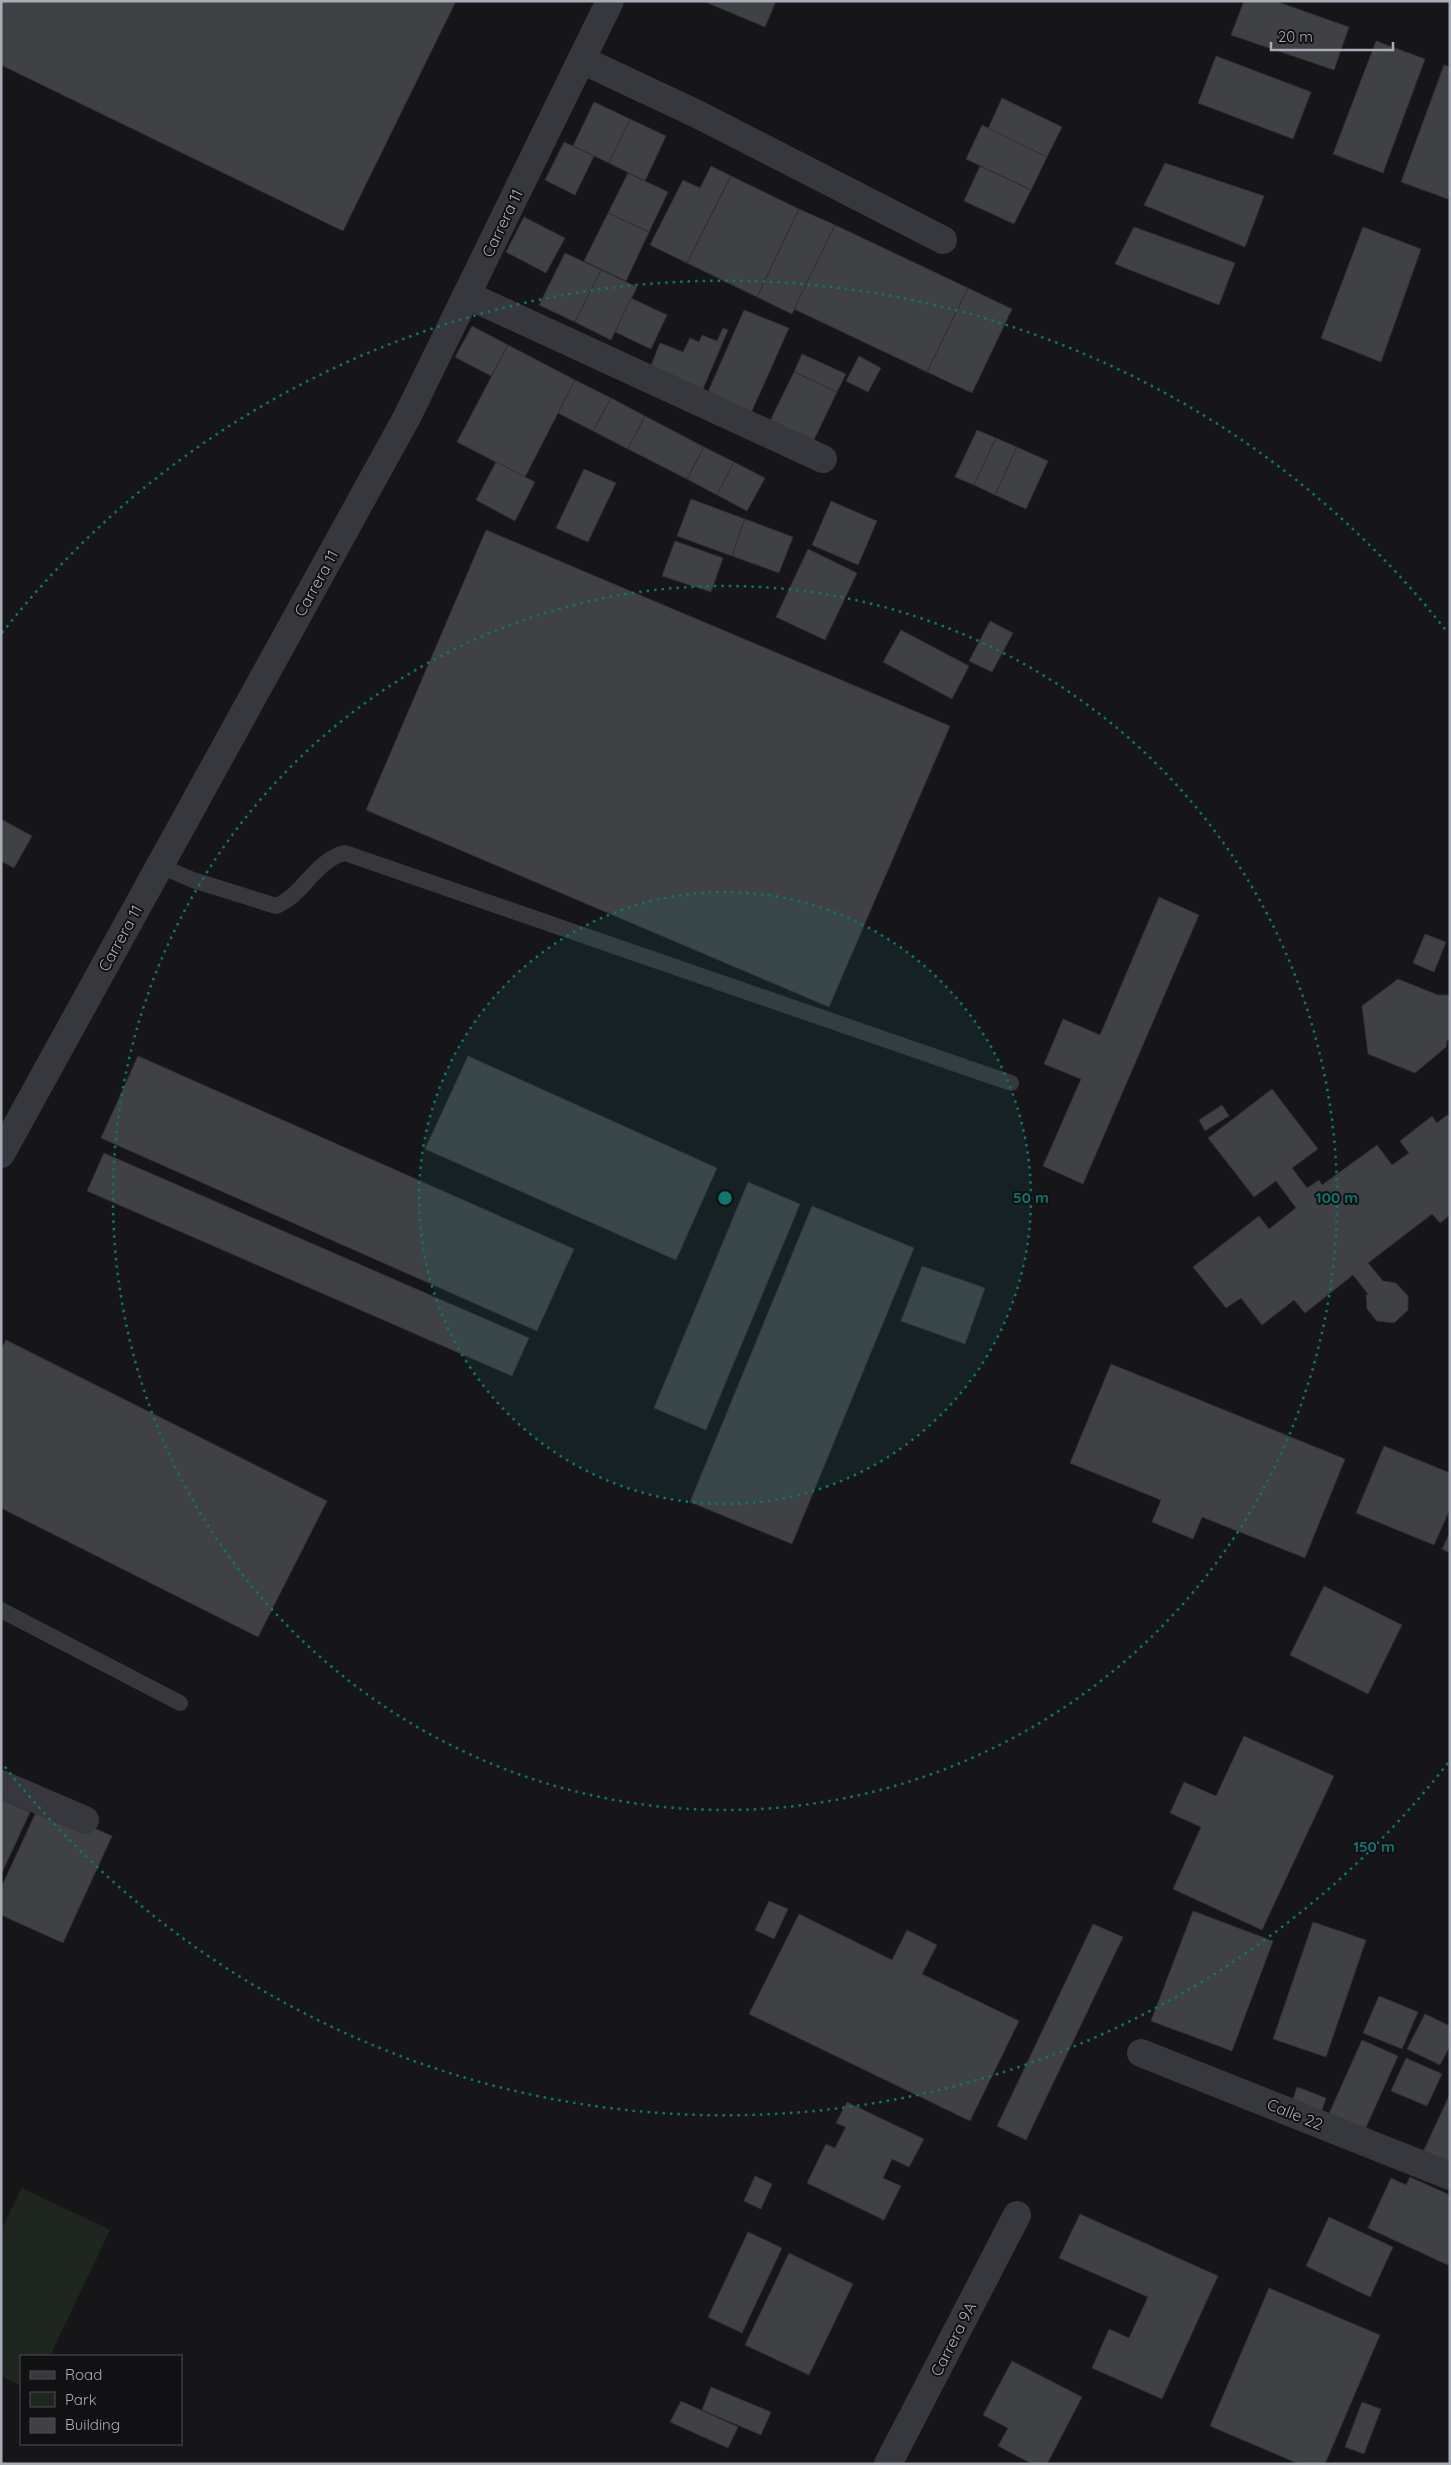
<svg xmlns="http://www.w3.org/2000/svg" width="1451" height="2465" font-family="Quicksand,sans-serif">
<style>
.green{fill:#1e261f}
.building{fill:#404145;stroke:#303034}
.lines{fill:none;stroke-linecap:round;stroke-linejoin:round}
.service{stroke:#37383d;stroke-width:16}
.minor{stroke:#37383d;stroke-width:28}
.ring{fill:none;stroke:#0f766e;stroke-width:2.5;stroke-dasharray:2.5 5}
.labels{text-anchor:middle;stroke-width:4;stroke-linejoin:round;paint-order:stroke}
.street-label{font-size:16px;fill:#a8adb8;stroke:#111113}
.centre{fill:#0f766e;stroke:#111113;stroke-width:2.5}
.ring-label{font-size:15px;text-anchor:middle;font-weight:bold;fill:#0f766e;stroke:#111113;stroke-width:4;stroke-linejoin:round;paint-order:stroke}
</style>
<rect width="100%" height="100%" fill="#161618"/>
<polygon class="green" points="22,2188 110,2230 50,2356 21,2356 21,2386 1,2376 1,2230"/>
<g class="building">
<polygon points="1,1 456,1 343,231 1,65"/>
<polygon points="703,1 776,1 765,27"/>
<polygon points="1244,1 1275,1 1349,27 1334,70 1231,35"/>
<polygon points="1376,41 1425,59 1383,173 1333,154"/>
<polygon points="1216,56 1311,92 1293,139 1198,103"/>
<polygon points="1444,65 1450,67 1450,193 1448,199 1401,182"/>
<polygon points="1002,98 1062,127 1047,157 988,129"/>
<polygon points="594,102 630,119 609,163 573,146"/>
<polygon points="630,119 666,136 645,181 609,163"/>
<polygon points="982,125 1047,157 1031,190 966,159"/>
<polygon points="564,142 594,156 575,195 545,180"/>
<polygon points="1165,163 1264,196 1245,247 1144,205"/>
<polygon points="711,166 731,176 687,263 650,245 683,180 700,188"/>
<polygon points="980,166 1031,190 1014,224 964,201"/>
<polygon points="628,173 668,192 649,232 608,213"/>
<polygon points="731,176 799,209 757,297 687,263"/>
<polygon points="799,209 835,225 792,314 757,297"/>
<polygon points="608,213 649,232 626,281 584,261"/>
<polygon points="524,217 565,238 546,273 506,252"/>
<polygon points="835,225 968,288 927,372 794,309"/>
<polygon points="1134,227 1235,263 1219,305 1115,264"/>
<polygon points="1363,227 1421,249 1381,362 1321,338"/>
<polygon points="565,253 601,270 575,322 539,305"/>
<polygon points="601,270 637,287 611,340 575,322"/>
<polygon points="968,288 1012,309 972,393 927,372"/>
<polygon points="631,298 667,315 651,349 615,332"/>
<polygon points="744,310 789,328 751,413 707,394"/>
<polygon points="472,326 508,345 491,376 455,357"/>
<polygon points="723,328 728,330 703,389 650,368 660,343 683,352 690,338 699,342 702,335 717,341"/>
<polygon points="508,345 575,380 525,477 457,442"/>
<polygon points="802,354 846,374 837,392 794,372"/>
<polygon points="859,356 881,368 868,392 846,381"/>
<polygon points="794,372 837,392 810,448 767,427"/>
<polygon points="575,380 611,398 593,431 558,413"/>
<polygon points="611,398 645,416 628,449 593,431"/>
<polygon points="645,416 704,447 687,479 628,449"/>
<polygon points="977,430 996,438 974,485 955,477"/>
<polygon points="996,438 1017,447 995,495 974,485"/>
<polygon points="704,447 734,462 717,495 687,479"/>
<polygon points="1017,447 1048,461 1026,509 995,495"/>
<polygon points="496,462 535,482 515,521 476,500"/>
<polygon points="734,462 765,478 747,511 717,495"/>
<polygon points="584,469 616,483 588,542 556,528"/>
<polygon points="691,499 745,519 732,556 677,536"/>
<polygon points="831,501 877,521 858,565 812,545"/>
<polygon points="745,519 793,537 779,573 732,556"/>
<polygon points="486,530 950,726 829,1007 366,810"/>
<polygon points="675,541 723,558 711,592 662,576"/>
<polygon points="808,549 857,573 825,640 776,617"/>
<polygon points="990,621 1013,633 992,672 969,661"/>
<polygon points="901,630 969,666 952,699 883,662"/>
<polygon points="1,819 32,836 14,868 1,861"/>
<polygon points="1159,897 1199,915 1083,1184 1043,1166 1081,1079 1044,1064 1063,1019 1100,1035"/>
<polygon points="1425,934 1446,942 1434,972 1413,963"/>
<polygon points="1398,979 1438,995 1450,995 1450,1041 1447,1040 1446,1047 1415,1073 1368,1054 1362,1006"/>
<polygon points="138,1056 574,1249 537,1331 101,1138"/>
<polygon points="468,1056 717,1168 676,1260 425,1149"/>
<polygon points="1272,1089 1318,1149 1292,1168 1307,1188 1319,1180 1322,1185 1377,1145 1392,1165 1409,1153 1400,1141 1432,1116 1437,1123 1447,1115 1450,1118 1450,1215 1440,1223 1432,1214 1368,1263 1383,1281 1396,1283 1408,1296 1408,1310 1394,1323 1377,1321 1367,1309 1366,1295 1368,1294 1353,1275 1305,1313 1294,1300 1262,1325 1241,1298 1226,1308 1193,1267 1259,1216 1269,1229 1296,1208 1276,1181 1254,1197 1208,1138"/>
<polygon points="1222,1105 1229,1116 1205,1131 1199,1120"/>
<polygon points="104,1153 529,1338 512,1376 87,1191"/>
<polygon points="748,1182 800,1204 706,1430 654,1408"/>
<polygon points="812,1206 914,1248 792,1544 690,1502"/>
<polygon points="922,1266 985,1288 965,1344 901,1321"/>
<polygon points="6,1340 327,1501 258,1637 1,1508 1,1349"/>
<polygon points="1111,1364 1345,1459 1305,1558 1202,1517 1193,1539 1152,1522 1161,1500 1070,1463"/>
<polygon points="1384,1446 1450,1473 1450,1509 1434,1545 1356,1513"/>
<polygon points="1450,1532 1450,1553 1442,1549"/>
<polygon points="1324,1586 1402,1625 1368,1694 1290,1655"/>
<polygon points="1244,1736 1334,1776 1262,1930 1173,1889 1201,1827 1170,1813 1184,1782 1216,1796"/>
<polygon points="3,1800 30,1812 1,1875 1,1804"/>
<polygon points="36,1812 85,1824 112,1836 63,1943 1,1915 1,1888"/>
<polygon points="769,1901 788,1909 774,1939 755,1930"/>
<polygon points="1193,1911 1273,1941 1232,2051 1151,2021"/>
<polygon points="799,1914 892,1960 907,1930 937,1945 922,1974 1019,2021 970,2121 749,2014"/>
<polygon points="1313,1922 1366,1940 1326,2057 1273,2039"/>
<polygon points="1093,1924 1123,1937 1026,2140 997,2126"/>
<polygon points="1379,1996 1418,2012 1402,2049 1363,2033"/>
<polygon points="1425,2014 1450,2026 1450,2046 1440,2065 1407,2049"/>
<polygon points="1362,2040 1398,2056 1363,2134 1327,2118"/>
<polygon points="1406,2058 1442,2074 1427,2106 1391,2091"/>
<polygon points="1297,2087 1326,2098 1319,2119 1290,2108"/>
<polygon points="1450,2094 1450,2165 1423,2152"/>
<polygon points="847,2102 924,2139 909,2167 892,2159 883,2178 901,2186 884,2220 807,2183 826,2144 835,2148 846,2127 836,2123"/>
<polygon points="755,2176 772,2184 761,2209 744,2201"/>
<polygon points="1410,2177 1450,2195 1450,2266 1368,2228 1391,2178 1406,2185"/>
<polygon points="1080,2214 1218,2276 1162,2399 1092,2368 1109,2329 1129,2338 1148,2297 1059,2258"/>
<polygon points="1329,2217 1393,2247 1370,2297 1306,2266"/>
<polygon points="748,2232 782,2248 742,2333 708,2317"/>
<polygon points="789,2253 853,2284 809,2375 745,2345"/>
<polygon points="1269,2288 1380,2335 1325,2464 1299,2464 1210,2426"/>
<polygon points="1012,2361 1082,2397 1047,2464 1032,2464 998,2446 1008,2428 983,2415"/>
<polygon points="711,2387 771,2412 761,2435 702,2410"/>
<polygon points="681,2401 738,2427 728,2448 670,2422"/>
<polygon points="1362,2402 1381,2409 1364,2454 1345,2447"/>
</g>
<g class="lines">
<g class="service">
<path d="M160,866L193,880L276,906C304,895 315,860 345,853L1011,1083"/>
<polyline points="1,1610 180,1703"/>
</g>
<g class="minor">
<polyline points="582,60 697,114 943,240"/>
<polyline points="467,295 823,459"/>
<polyline points="1,1154 407,417 610,1"/>
<polyline points="1,1784 85,1820"/>
<polyline points="1141,2053 1450,2176"/>
<polyline points="888,2464 1017,2215"/>
</g>
</g>
<circle cx="725" cy="1198" r="306" fill="#0f766e" fill-opacity=".12"/>
<g class="ring">
<circle cx="725" cy="1198" r="306"/>
<circle cx="725" cy="1198" r="612"/>
<path d="M1448 1763A918 918 0 0 1 2 1763M2 633A918 918 0 0 1 1448 633"/>
</g>
<g class="labels">
<g class="street-label">
<text transform="translate(502 223) rotate(-64)" y="6">Carrera 11</text>
<text transform="translate(316 583) rotate(-61)" y="6">Carrera 11</text>
<text transform="translate(120 938) rotate(-61)" y="6">Carrera 11</text>
<text transform="translate(1295 2114) rotate(22)" y="6">Calle 22</text>
<text transform="translate(953 2339) rotate(-63)" y="6">Carrera 9A</text>
</g>
</g>
<circle cx="725" cy="1198" r="8" class="centre"/>
<g class="ring-label">
<text x="1031" y="1203">50 m</text>
<text x="1337" y="1203">100 m</text>
<text x="1374" y="1852">150 m</text>
</g>
<rect width="1451" height="2465" fill="none" stroke="#a8adb8" stroke-width="5"/>
<rect x="20" y="2355" width="162" height="90" fill="#111113" stroke="#4d4f55"/>
<rect x="30" y="2371" width="25" height="8" fill="#37383d" stroke="#4d4f55"/>
<text x="65" y="2380" font-size="15" fill="#a8adb8">Road</text>
<rect x="30" y="2392" width="25" height="15" fill="#1e261f" stroke="#4d4f55"/>
<text x="65" y="2405" font-size="15" fill="#a8adb8">Park</text>
<rect x="30" y="2418" width="25" height="15" fill="#404145" stroke="#4d4f55"/>
<text x="65" y="2430" font-size="15" fill="#a8adb8">Building</text>
<path d="M1271 42v8h122v-8" fill="none" stroke="#a8adb8" stroke-width="2.5"/>
<text x="1278" y="42" font-size="15" fill="#a8adb8" stroke="#111113" stroke-width="4" paint-order="stroke">20 m</text>
</svg>
